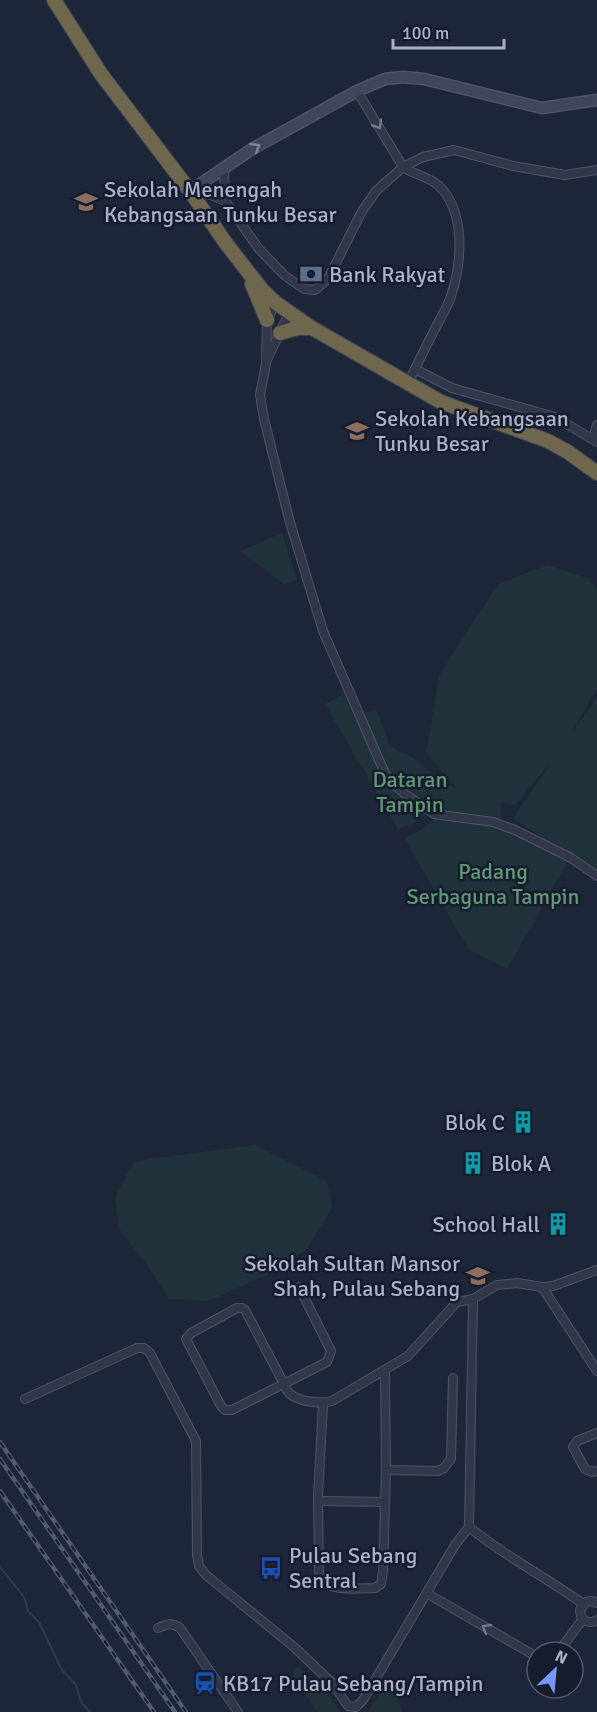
<svg xmlns="http://www.w3.org/2000/svg" width="597" height="1712" font-family="Signika,sans-serif">
<style>
.green{fill:#20333a}
.lines{fill:none;stroke-linecap:round;stroke-linejoin:round}
.stream{stroke:#2c3a5e;stroke-width:2}
.street-casing{stroke:#4f5567;stroke-width:10}
.secondary-casing{stroke:#4f5567;stroke-width:13}
.highway-casing{stroke:#3c4254;stroke-width:16}
.street{stroke:#323849;stroke-width:8}
.secondary{stroke:#3f465d;stroke-width:10}
.highway{stroke:#70684e;stroke-width:14}
.rail-casing{stroke:#535b71;stroke-width:4.5}
.rail{stroke:#171d2e;stroke-width:2;stroke-dasharray:7;stroke-linecap:butt}
.oneway{stroke:#757b8e}
.oneway2{stroke:#80879c}
.labels{text-anchor:middle;stroke-width:5;stroke-linejoin:round;paint-order:stroke}
.poi-label{font-size:22px;fill:#acb2c6;stroke:#171d2e;text-anchor:start}
.park-label{font-size:22px;fill:#619976;stroke:#171d2e}
</style>
<rect width="100%" height="100%" fill="#1e2639"/>
<g class="green">
<polygon points="282,533 297,579 284,584 240,551"/>
<polygon points="548,565 587,578 597,589 597,688 571,734 597,697 597,877 578,860 513,819 553,760 515,805 501,803 500,824 432,810 412,824 398,829 325,704 344,694 354,716 376,709 389,743 398,751 406,753 417,761 437,778 457,789 426,752 440,674 498,584"/>
<polygon points="435,819 498,826 569,860 507,969 469,950 404,838 418,832"/>
<polygon points="255,1145 327,1181 332,1208 306,1250 266,1275 209,1301 169,1299 144,1261 119,1229 115,1198 134,1161"/>
<polygon points="298,1666 325,1691 341,1712 318,1712 295,1682 293,1673"/>
<polygon points="391,1685 397,1695 402,1712 368,1712 380,1692"/>
</g>
<g class="lines">
<polyline class="stream" points="0,1567 24,1597 28,1611 39,1622 62,1670 76,1685 81,1702 90,1712"/>
<g class="street-casing">
<g id="street">
<path d="M357,91L403,167C414,175 428,176 439,186C466,212 462,263 451,296C448,306 442,315 437,325C427,344 418,363 408,383"/>
<polyline points="224,169 225,201"/>
<polyline points="196,199 208,194 225,201 259,249 284,275 304,289 315,290 328,279 362,211 377,190 403,167 423,157 454,150 513,166 565,175 597,170"/>
<polyline points="276,303 267,320 266,364 260,395 264,419 289,519 323,631 379,760 388,779 405,794 434,814 493,822 515,830 571,858 597,876"/>
<polyline points="267,360 289,313"/>
<polyline points="415,369 452,388 555,417 597,442"/>
<polyline points="593,438 597,425"/>
<path d="M299,1287L331,1351L327,1362L232,1410H225L221,1406L186,1339L191,1333L237,1308H242L245,1310L284,1384C285,1387 286,1390 289,1393C298,1402 320,1404 332,1401L408,1356L457,1302L473,1299L497,1285L517,1283L542,1287L553,1286L597,1270"/>
<polyline points="542,1287 597,1371"/>
<polyline points="25,1399 137,1348 144,1348 150,1353 196,1441 197,1555 199,1566 206,1575 294,1647 332,1683 348,1706 356,1707 363,1700 455,1545 469,1527 473,1299"/>
<path d="M323,1404L318,1496L319,1577C329,1593 358,1588 375,1588L381,1584L383,1572L386,1470L385,1370"/>
<polyline points="597,1433 577,1441 573,1447 585,1469 592,1472 597,1471"/>
<polyline points="386,1470 438,1471 444,1468 451,1459 453,1378"/>
<polyline points="318,1501 385,1502"/>
<path d="M469,1527C504,1556 546,1577 583,1604"/>
<polyline points="428,1594 537,1657"/>
<path d="M597,1603L592,1601L586,1602L580,1610C580,1620 588,1625 597,1620"/>
<path d="M158,1628C167,1624 172,1622 180,1628L238,1712"/>
<polyline points="558,1652 583,1619"/>
</g>
</g>
<g class="secondary-casing">
<polyline id="secondary" points="190,191 252,149 357,91 385,79 403,77 424,79 542,108 597,100"/>
</g>
<g class="highway-casing">
<g id="highway">
<polyline points="54,0 101,74 190,191 225,242 263,291 276,303 312,328 441,402 548,441 568,452 597,473"/>
<polyline points="252,284 267,320"/>
<polyline points="280,333 297,328 312,328"/>
</g>
</g>
<use href="#street" class="street"/>
<use href="#secondary" class="secondary"/>
<use href="#highway" class="highway"/>
<g class="rail-casing">
<g id="rail">
<polyline points="0,1442 186,1712"/>
<polyline points="0,1459 175,1712"/>
<polyline points="0,1491 154,1712"/>
</g>
</g>
<use href="#rail" class="rail"/>
</g>
<defs><path id="oneway-chevron" d="M-2-3.5L2.5 0L-2 3.5" fill="none" stroke-width="1.6" stroke-linecap="round" stroke-linejoin="round" transform="scale(1.5)"/></defs>
<g class="oneway">
<use href="#oneway-chevron" transform="translate(378 125) rotate(59)"/>
<use href="#oneway-chevron" transform="translate(486 1628) rotate(-150)"/>
</g>
<use class="oneway2" href="#oneway-chevron" transform="translate(256 147) rotate(-31)"/>
<defs>
<g id="school-bare" transform="scale(1.8)"><path d="M0-5L7-2L0 1L-7-2ZM-4 1L0 2.5L4 1V4Q0 6-4 4Z" fill="#8d6e63" stroke="#171d2e" stroke-width="2.5" paint-order="stroke"/></g>
<g id="bank-bare" transform="scale(1.8)"><path d="M-6-4H6V4H-6ZM0-2.3a2.3 2.3 0 1 0 0 4.6a2.3 2.3 0 1 0 0-4.6Z" fill="#5c6f8a" stroke="#171d2e" stroke-width="2.5" paint-order="stroke"/></g>
<g id="building-bare" transform="scale(1.8)"><path d="M-4-6H4V6H1V3H-1V6H-4ZM-2.5-4.3h1.7v1.8h-1.7ZM.8-4.3h1.7v1.8H.8ZM-2.5-1h1.7V.8h-1.7ZM.8-1h1.7V.8H.8Z" fill="#0f9aa8" stroke="#171d2e" stroke-width="2.5" paint-order="stroke"/></g>
<g id="bus-bare" transform="scale(1.8)"><path d="M-5-6H5V4H4V6H2V4H-2V6H-4V4H-5ZM-3.5-4V0h7V-4ZM-3.5 1.2v1.5H-2V1.2ZM2 1.2v1.5H3.5V1.2Z" fill="#1a4fb4" stroke="#171d2e" stroke-width="2.5" paint-order="stroke"/></g>
<g id="station-bare" transform="scale(1.8)"><path d="M-3-6H3Q5-6 5-4V2Q5 4 3 4L4.5 6H3L1.5 4h-3L-3 6H-4.5L-3 4Q-5 4-5 2V-4Q-5-6-3-6ZM-3.5-4v3h7v-3ZM-3.5 1v1.5H-2V1ZM2 1v1.5H3.5V1Z" fill="#1a4fb4" stroke="#171d2e" stroke-width="2.5" paint-order="stroke"/></g>
</defs>
<g fill-rule="evenodd">
<use href="#school-bare" x="86" y="202"/>
<use href="#bank-bare" x="311" y="274"/>
<use href="#school-bare" x="357" y="431"/>
<use href="#building-bare" x="523" y="1122"/>
<use href="#building-bare" x="473" y="1163"/>
<use href="#building-bare" x="558" y="1224"/>
<use href="#school-bare" x="478" y="1276"/>
<use href="#bus-bare" x="271" y="1568"/>
<use href="#station-bare" x="205" y="1683"/>
</g>
<g class="labels">
<g class="poi-label">
<text x="104" y="197">Sekolah Menengah<tspan x="104" dy="25">Kebangsaan Tunku Besar</tspan></text>
<text x="329" y="282">Bank Rakyat</text>
<text x="375" y="426">Sekolah Kebangsaan<tspan x="375" dy="25">Tunku Besar</tspan></text>
<text x="505" y="1130" text-anchor="end">Blok C</text>
<text x="491" y="1171">Blok A</text>
<text x="540" y="1232" text-anchor="end">School Hall</text>
<text x="460" y="1271" text-anchor="end">Sekolah Sultan Mansor<tspan x="460" dy="25">Shah, Pulau Sebang</tspan></text>
<text x="289" y="1563">Pulau Sebang<tspan x="289" dy="25">Sentral</tspan></text>
<text x="223" y="1691">KB17 Pulau Sebang/Tampin</text>
</g>
<g class="park-label">
<text x="410" y="787">Dataran<tspan x="410" dy="25">Tampin</tspan></text>
<text x="493" y="879">Padang<tspan x="493" dy="25">Serbaguna Tampin</tspan></text>
</g>
</g>
<g transform="translate(555 1670) rotate(26)"><circle r="28" fill="#171d2e" stroke="#53596b" stroke-width="1.5"/>
<path d="M0-4.5L10 22L0 15L-10 22Z" fill="#7898ff"/>
<text y="-9" font-size="16" font-weight="bold" text-anchor="middle" fill="#acb2c6">N</text>
</g>
<path d="M393 39v9h111v-9" fill="none" stroke="#acb2c6" stroke-width="3"/>
<text x="402" y="39" font-size="18" fill="#acb2c6" stroke="#171d2e" stroke-width="4.5" paint-order="stroke">100 m</text>
</svg>
